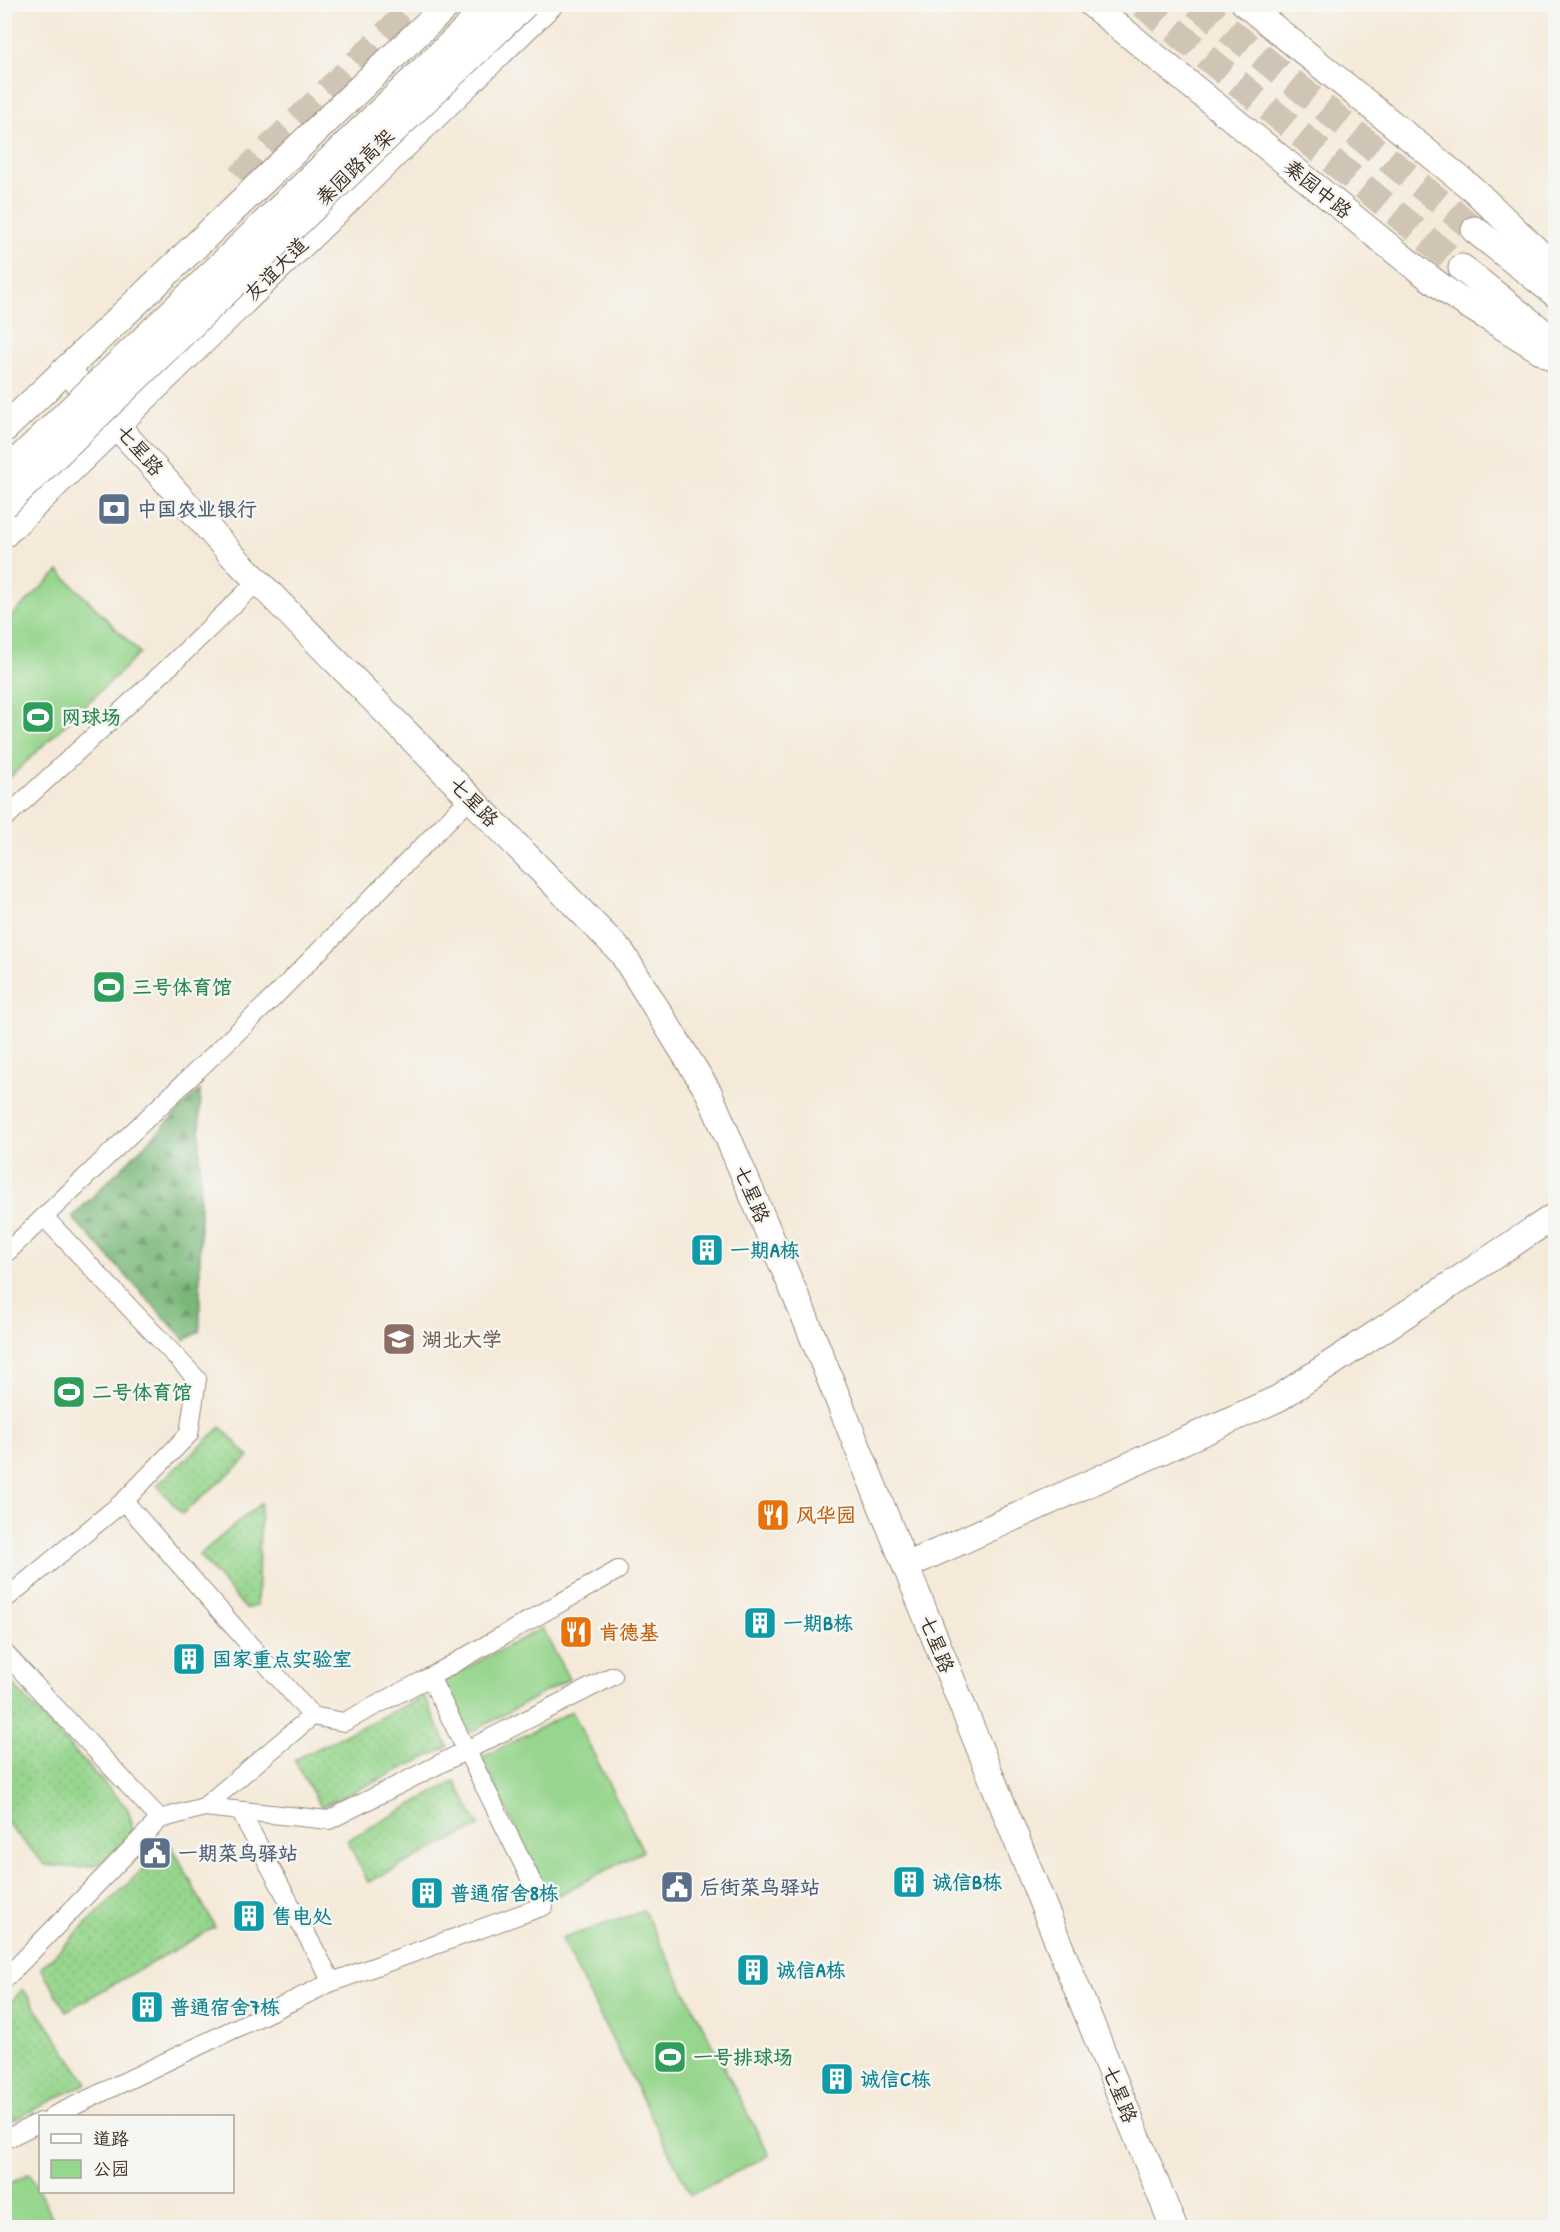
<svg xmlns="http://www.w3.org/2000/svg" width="1560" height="2232" font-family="'Patrick Hand','LXGW WenKai TC',sans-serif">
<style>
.grass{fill:url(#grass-dots);stroke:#688056;stroke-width:1.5}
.forest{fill:url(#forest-firs);stroke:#5a704b;stroke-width:1.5}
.park{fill:#96d68d;stroke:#688056;stroke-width:1.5}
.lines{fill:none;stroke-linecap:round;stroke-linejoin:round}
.primary-tunnel{stroke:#d0c4b4;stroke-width:27;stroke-dasharray:27 14;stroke-linecap:butt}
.street-casing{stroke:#988a7c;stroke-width:20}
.secondary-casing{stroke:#988a7c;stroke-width:28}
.primary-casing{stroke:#988a7c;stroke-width:29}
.street{stroke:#fff;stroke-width:18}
.secondary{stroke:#fff;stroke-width:26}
.primary{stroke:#fff;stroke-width:27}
.primary-bridge-casing{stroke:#988a7c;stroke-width:29;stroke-linecap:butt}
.primary-bridge{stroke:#fff;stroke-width:27}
.labels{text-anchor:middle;stroke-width:5;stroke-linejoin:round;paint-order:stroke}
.street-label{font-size:20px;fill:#3b2a1e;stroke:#f6f6f2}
.service-label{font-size:20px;font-weight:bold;fill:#4e5e75;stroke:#f6f6f2;text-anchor:start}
.leisure-label{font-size:20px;font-weight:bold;fill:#27864d;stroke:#f6f6f2;text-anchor:start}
.culture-label{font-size:20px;font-weight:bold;fill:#0d838f;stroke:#f6f6f2;text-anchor:start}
.education-label{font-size:20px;font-weight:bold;fill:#785e54;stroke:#f6f6f2;text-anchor:start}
.food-label{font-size:20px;font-weight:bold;fill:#c56008;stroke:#f6f6f2;text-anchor:start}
</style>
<defs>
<pattern id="grass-dots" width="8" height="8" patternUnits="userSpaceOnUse" patternTransform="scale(1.5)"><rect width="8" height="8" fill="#96d68d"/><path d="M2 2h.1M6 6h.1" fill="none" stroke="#82b879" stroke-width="1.8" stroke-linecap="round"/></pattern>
<pattern id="forest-firs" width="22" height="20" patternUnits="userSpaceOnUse" patternTransform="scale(1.5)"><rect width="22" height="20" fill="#78b778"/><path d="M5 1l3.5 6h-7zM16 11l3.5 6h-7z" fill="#649562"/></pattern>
</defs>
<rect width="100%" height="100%" fill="#f6f6f2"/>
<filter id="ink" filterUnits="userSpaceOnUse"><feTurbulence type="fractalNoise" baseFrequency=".0167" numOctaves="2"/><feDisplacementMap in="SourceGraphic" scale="12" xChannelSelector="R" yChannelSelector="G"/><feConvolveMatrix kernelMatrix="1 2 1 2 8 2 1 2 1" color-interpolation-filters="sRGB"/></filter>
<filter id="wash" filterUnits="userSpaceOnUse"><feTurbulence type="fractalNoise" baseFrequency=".008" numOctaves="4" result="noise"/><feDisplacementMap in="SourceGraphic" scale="24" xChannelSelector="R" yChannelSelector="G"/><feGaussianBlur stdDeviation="1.35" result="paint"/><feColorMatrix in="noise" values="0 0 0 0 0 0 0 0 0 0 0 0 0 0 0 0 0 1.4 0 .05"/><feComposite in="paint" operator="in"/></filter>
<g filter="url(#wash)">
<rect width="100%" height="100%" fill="#f5ead9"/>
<g class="grass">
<polygon points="221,1427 249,1457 182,1514 157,1485"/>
<polygon points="261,1503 257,1605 246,1609 199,1555"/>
<polygon points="5,1676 128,1809 132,1823 131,1836 102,1863 81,1868 45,1865 5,1821"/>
<polygon points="424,1696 448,1747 321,1807 294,1760"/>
<polygon points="455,1781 479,1826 368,1882 347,1840"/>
<polygon points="170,1843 215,1927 66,2011 41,1968"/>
<polygon points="23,1989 87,2083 5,2124 5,2008"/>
</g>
<polygon class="forest" points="200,1090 200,1331 185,1340 72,1217"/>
<g class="park">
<polygon points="59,571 140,653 5,782 5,622"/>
<polygon points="542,1628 569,1679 470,1733 442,1681"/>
<polygon points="572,1711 643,1851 551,1899 481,1758"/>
<polygon points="644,1911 769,2155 691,2195 561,1939"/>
<polygon points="30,2173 57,2227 5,2227 5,2186"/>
</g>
</g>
<g filter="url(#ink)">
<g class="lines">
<g class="primary-tunnel">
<polyline points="1142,4 1462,268"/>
<polyline points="1196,4 1475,230"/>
<polyline points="239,178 417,4"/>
</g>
<g class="street-casing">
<g id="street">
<polyline points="4,819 170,666 258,581"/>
<polyline points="4,1255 275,996 470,798"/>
<polyline points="124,1501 312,1716 344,1722 430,1677 618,1570"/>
<polyline points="4,1600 124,1501 189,1434 197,1379 44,1217"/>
<polyline points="4,1652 160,1819 4,1980"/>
<polyline points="204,1807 329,1820 613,1676"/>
<polyline points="240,1811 332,1982"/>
<polyline points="160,1819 204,1807 312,1716"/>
<polyline points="53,2116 332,1982 544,1906 430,1677"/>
<polyline points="4,2140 40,2122"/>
</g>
</g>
<g class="secondary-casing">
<g id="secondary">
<polyline points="1091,4 1406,260 1455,297 1556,360"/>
<polyline points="1245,4 1474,190 1556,269"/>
<polyline points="67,370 232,555 622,953 709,1093 806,1320 1174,2228"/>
<polyline points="906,1566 1279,1398 1556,1215"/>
</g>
</g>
<g class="primary-casing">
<g id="primary">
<polyline points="1475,230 1556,294"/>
<polyline points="1462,268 1556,343"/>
<polyline points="4,429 448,4"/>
<polyline points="4,534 549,4"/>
</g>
</g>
<use href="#street" class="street"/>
<use href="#secondary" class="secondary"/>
<use href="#primary" class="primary"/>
<g class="primary-bridge-casing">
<g id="primary-bridge">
<polyline points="4,474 492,4"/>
<polyline points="4,505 525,4"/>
</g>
</g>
<use href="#primary-bridge" class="primary-bridge"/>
</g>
</g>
<defs>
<g id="bank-square" transform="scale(1.725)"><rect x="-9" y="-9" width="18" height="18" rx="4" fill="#5c6f8a" stroke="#f6f6f2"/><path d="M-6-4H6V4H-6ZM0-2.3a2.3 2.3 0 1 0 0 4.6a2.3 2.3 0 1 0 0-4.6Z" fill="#fff"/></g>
<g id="stadium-square" transform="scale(1.725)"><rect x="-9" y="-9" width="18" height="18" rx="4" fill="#2e9e5b" stroke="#f6f6f2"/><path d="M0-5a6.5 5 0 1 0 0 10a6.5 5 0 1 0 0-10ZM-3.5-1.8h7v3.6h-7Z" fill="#fff"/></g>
<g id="building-square" transform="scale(1.725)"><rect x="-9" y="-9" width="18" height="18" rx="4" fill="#0f9aa8" stroke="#f6f6f2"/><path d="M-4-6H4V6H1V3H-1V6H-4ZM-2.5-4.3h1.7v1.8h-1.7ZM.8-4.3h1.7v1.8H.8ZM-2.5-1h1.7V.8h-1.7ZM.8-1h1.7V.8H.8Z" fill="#fff"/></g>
<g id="university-square" transform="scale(1.725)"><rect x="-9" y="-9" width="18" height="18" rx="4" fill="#8d6e63" stroke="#f6f6f2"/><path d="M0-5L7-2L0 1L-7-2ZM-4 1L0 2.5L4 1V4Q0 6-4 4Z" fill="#fff"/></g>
<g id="restaurant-square" transform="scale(1.725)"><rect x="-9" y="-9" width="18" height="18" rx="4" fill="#e8710a" stroke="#f6f6f2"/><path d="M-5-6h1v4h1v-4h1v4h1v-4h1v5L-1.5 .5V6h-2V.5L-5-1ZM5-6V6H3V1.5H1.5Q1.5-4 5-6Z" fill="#fff"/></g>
<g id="civic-square" transform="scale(1.725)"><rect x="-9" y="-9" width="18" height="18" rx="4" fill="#5c6f8a" stroke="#f6f6f2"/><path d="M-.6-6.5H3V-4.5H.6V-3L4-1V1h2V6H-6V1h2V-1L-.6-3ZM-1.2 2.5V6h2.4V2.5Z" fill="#fff"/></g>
</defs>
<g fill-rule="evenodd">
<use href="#bank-square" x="114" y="509"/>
<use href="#stadium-square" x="38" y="717"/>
<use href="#stadium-square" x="109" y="987"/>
<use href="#building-square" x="707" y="1250"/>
<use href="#university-square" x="399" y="1339"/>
<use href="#stadium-square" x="69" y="1392"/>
<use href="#restaurant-square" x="773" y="1515"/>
<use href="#building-square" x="760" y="1623"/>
<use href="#restaurant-square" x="576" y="1632"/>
<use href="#building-square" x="189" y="1659"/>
<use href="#civic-square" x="155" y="1853"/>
<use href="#building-square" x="909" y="1882"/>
<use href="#civic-square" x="677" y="1887"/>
<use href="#building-square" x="427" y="1893"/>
<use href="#building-square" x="249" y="1916"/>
<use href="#building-square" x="753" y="1970"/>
<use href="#building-square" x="147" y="2007"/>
<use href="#stadium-square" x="670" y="2057"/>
<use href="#building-square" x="837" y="2079"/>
</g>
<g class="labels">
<g class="street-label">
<text transform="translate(355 167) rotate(-44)" y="7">秦园路高架</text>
<text transform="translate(1318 189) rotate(39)" y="7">秦园中路</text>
<text transform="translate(276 269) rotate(-45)" y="7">友谊大道</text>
<text transform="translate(140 450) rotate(49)" y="7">七星路</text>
<text transform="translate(474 802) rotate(46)" y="7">七星路</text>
<text transform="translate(752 1194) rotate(67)" y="7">七星路</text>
<text transform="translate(937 1644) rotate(68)" y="7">七星路</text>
<text transform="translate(1120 2094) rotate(68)" y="7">七星路</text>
</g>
<g class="service-label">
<text x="137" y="516">中国农业银行</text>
<text x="178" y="1860">一期菜鸟驿站</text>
<text x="700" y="1894">后街菜鸟驿站</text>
</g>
<g class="leisure-label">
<text x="61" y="724">网球场</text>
<text x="132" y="994">三号体育馆</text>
<text x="92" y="1399">二号体育馆</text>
<text x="693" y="2064">一号排球场</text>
</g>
<g class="culture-label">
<text x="730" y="1257">一期A栋</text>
<text x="783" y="1630">一期B栋</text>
<text x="212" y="1666">国家重点实验室</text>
<text x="932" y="1889">诚信B栋</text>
<text x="450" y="1900">普通宿舍8栋</text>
<text x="272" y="1923">售电处</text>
<text x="776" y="1977">诚信A栋</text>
<text x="170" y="2014">普通宿舍7栋</text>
<text x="860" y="2086">诚信C栋</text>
</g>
<g class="education-label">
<text x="422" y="1346">湖北大学</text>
</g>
<g class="food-label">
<text x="796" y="1522">风华园</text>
<text x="599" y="1639">肯德基</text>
</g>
</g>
<rect width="1560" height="2232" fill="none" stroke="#f6f6f2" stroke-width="24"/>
<rect x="39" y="2115" width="195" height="78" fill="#f6f6f2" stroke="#aba49d" stroke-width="1.5"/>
<rect x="51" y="2134" width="30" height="9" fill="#ffffff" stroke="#aba49d" stroke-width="1.5"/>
<text x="93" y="2145" font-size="18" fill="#3b2a1e">道路</text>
<rect x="51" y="2160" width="30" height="18" fill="#96d68d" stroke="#aba49d" stroke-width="1.5"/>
<text x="93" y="2175" font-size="18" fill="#3b2a1e">公园</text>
</svg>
